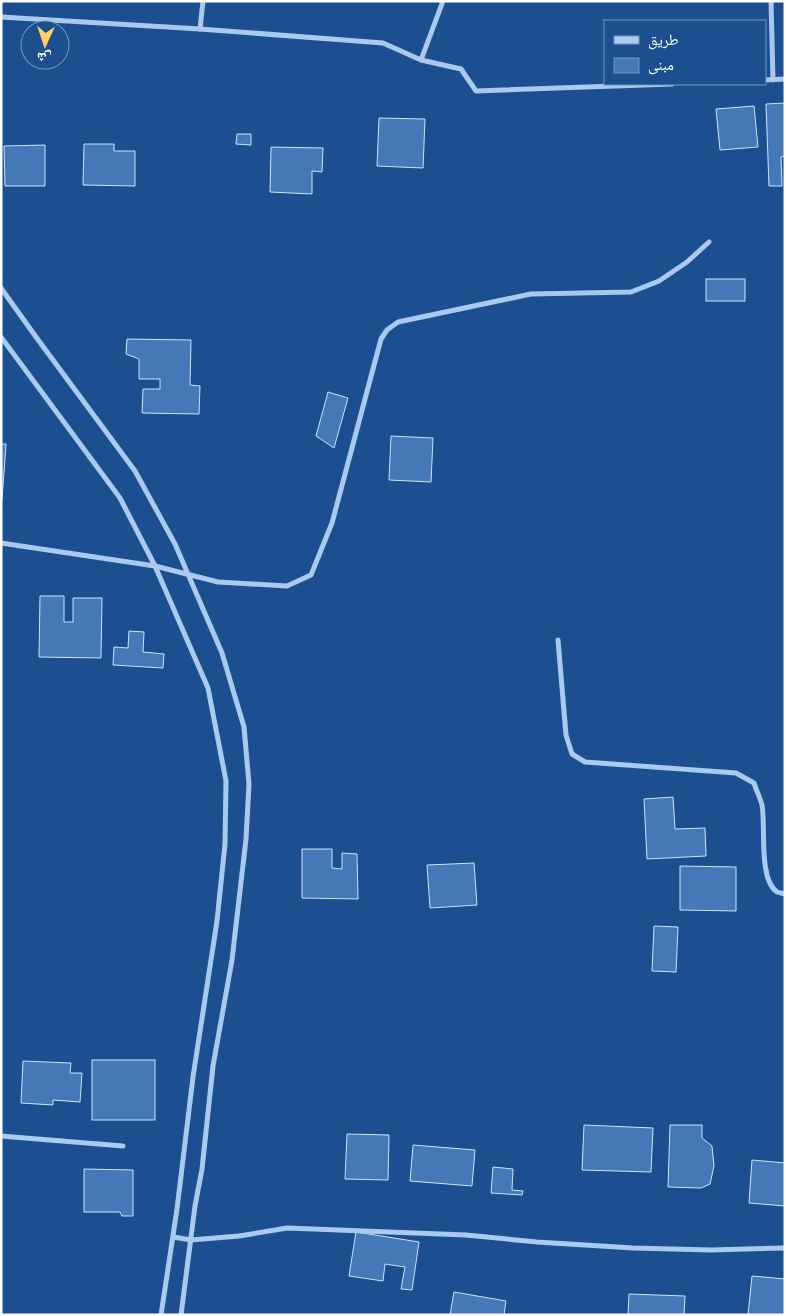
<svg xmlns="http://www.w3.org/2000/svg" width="786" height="1316" font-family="'Public Sans','Noto Naskh Arabic',sans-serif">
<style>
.building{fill:#4478b7;stroke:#cfe3fa}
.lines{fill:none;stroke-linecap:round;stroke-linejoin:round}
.minor{stroke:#a9c9ee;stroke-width:5}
</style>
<rect width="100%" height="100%" fill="#1b4f8f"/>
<g class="building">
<polygon points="785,103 785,156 781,157 782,186 769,186 766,104"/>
<polygon points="754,106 758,147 720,150 716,109"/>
<polygon points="379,118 425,119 423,168 377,166"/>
<polygon points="237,134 251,134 251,145 236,144"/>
<polygon points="84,144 114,144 114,151 135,151 135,186 83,185"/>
<polygon points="45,145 45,186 5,186 4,146"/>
<polygon points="271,147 323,148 322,172 312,171 312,194 270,192"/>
<rect x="706" y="279" width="39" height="22"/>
<polygon points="127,339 191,340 190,385 200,386 199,414 142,413 143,389 160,389 160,379 139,379 139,359 126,354"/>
<polygon points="328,392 348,398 334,448 316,436"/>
<polygon points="391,436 433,438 431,482 389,480"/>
<polygon points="1,444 6,444 2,500 1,500"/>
<polygon points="40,596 64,596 64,622 73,622 73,598 102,598 101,658 39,657"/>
<polygon points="129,631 144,632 143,652 164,654 163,668 113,665 114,647 128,648"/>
<polygon points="673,797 675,829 705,828 706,856 647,859 644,799"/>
<polygon points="302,849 332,849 332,868 342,869 342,853 357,854 358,899 302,898"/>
<polygon points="474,863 477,905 430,908 427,865"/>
<polygon points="680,866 736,867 736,911 680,910"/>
<polygon points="654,926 678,927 676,972 652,971"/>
<rect x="92" y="1060" width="63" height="60"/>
<polygon points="23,1061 71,1063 70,1073 82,1073 80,1102 53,1100 53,1105 21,1103"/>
<polygon points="584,1125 653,1128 651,1172 582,1170"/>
<polygon points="670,1125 702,1125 702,1138 712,1146 714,1166 710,1184 701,1188 668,1187"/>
<polygon points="347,1134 389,1135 388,1180 345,1179"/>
<polygon points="413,1145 475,1150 472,1186 410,1181"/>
<polygon points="752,1160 785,1163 785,1206 749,1203"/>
<polygon points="493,1167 513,1169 512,1190 523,1191 522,1195 491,1193"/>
<polygon points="84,1169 133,1170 133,1216 122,1216 120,1212 84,1212"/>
<polygon points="356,1232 419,1242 412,1290 401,1289 405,1267 385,1264 383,1281 349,1276"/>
<polygon points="752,1276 785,1279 785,1315 748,1315"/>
<polygon points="454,1292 506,1301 504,1315 450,1315"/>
<polygon points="629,1294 685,1296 684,1315 628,1315"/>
</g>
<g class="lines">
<g class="minor">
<polyline points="771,1 773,80"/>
<polyline points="1,17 200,29 383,43 421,60 461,69 476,91 672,84"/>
<polyline points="200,29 203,1"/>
<polyline points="421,60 443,1"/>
<polyline points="765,80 785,79"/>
<polyline points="1,288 36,337 135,471 175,544 222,653 244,727 249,784 246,839 232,960 213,1066 202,1169 195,1206 181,1315"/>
<polyline points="1,337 120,498 155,566 208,688 226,781 225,844 217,921 193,1077 177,1209 161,1315"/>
<polyline points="1,543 155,566 218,582 287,586 311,575 332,523 381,339 387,330 398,322 531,294 631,292 659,281 687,262 709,242"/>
<path d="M558,640L566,735L572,754L585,762L736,773L754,783C756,790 760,797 762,805C766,825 758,879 777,892C780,893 782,893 785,894"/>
<polyline points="1,1136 123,1146"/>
<polyline points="173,1237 191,1240 239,1236 287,1228 466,1235 537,1242 633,1248 711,1250 785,1248"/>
</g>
</g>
<rect width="786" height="1316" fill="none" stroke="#ffffff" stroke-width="5"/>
<rect x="604" y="20" width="162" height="65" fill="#1b4f8f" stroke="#7695bc"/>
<rect x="614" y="36" width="25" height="8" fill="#a9c9ee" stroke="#7695bc"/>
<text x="648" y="45" font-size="15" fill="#ffffff">طريق</text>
<rect x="614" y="58" width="25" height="15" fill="#4478b7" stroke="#7695bc"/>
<text x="648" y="70" font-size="15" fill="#ffffff">مبنى</text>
<g transform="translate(45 45) rotate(183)"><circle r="24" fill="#1b4f8f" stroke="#7695bc"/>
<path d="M0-4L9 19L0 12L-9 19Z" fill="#ffd166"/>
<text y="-8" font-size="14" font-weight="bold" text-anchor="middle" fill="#ffffff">ش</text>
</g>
</svg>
